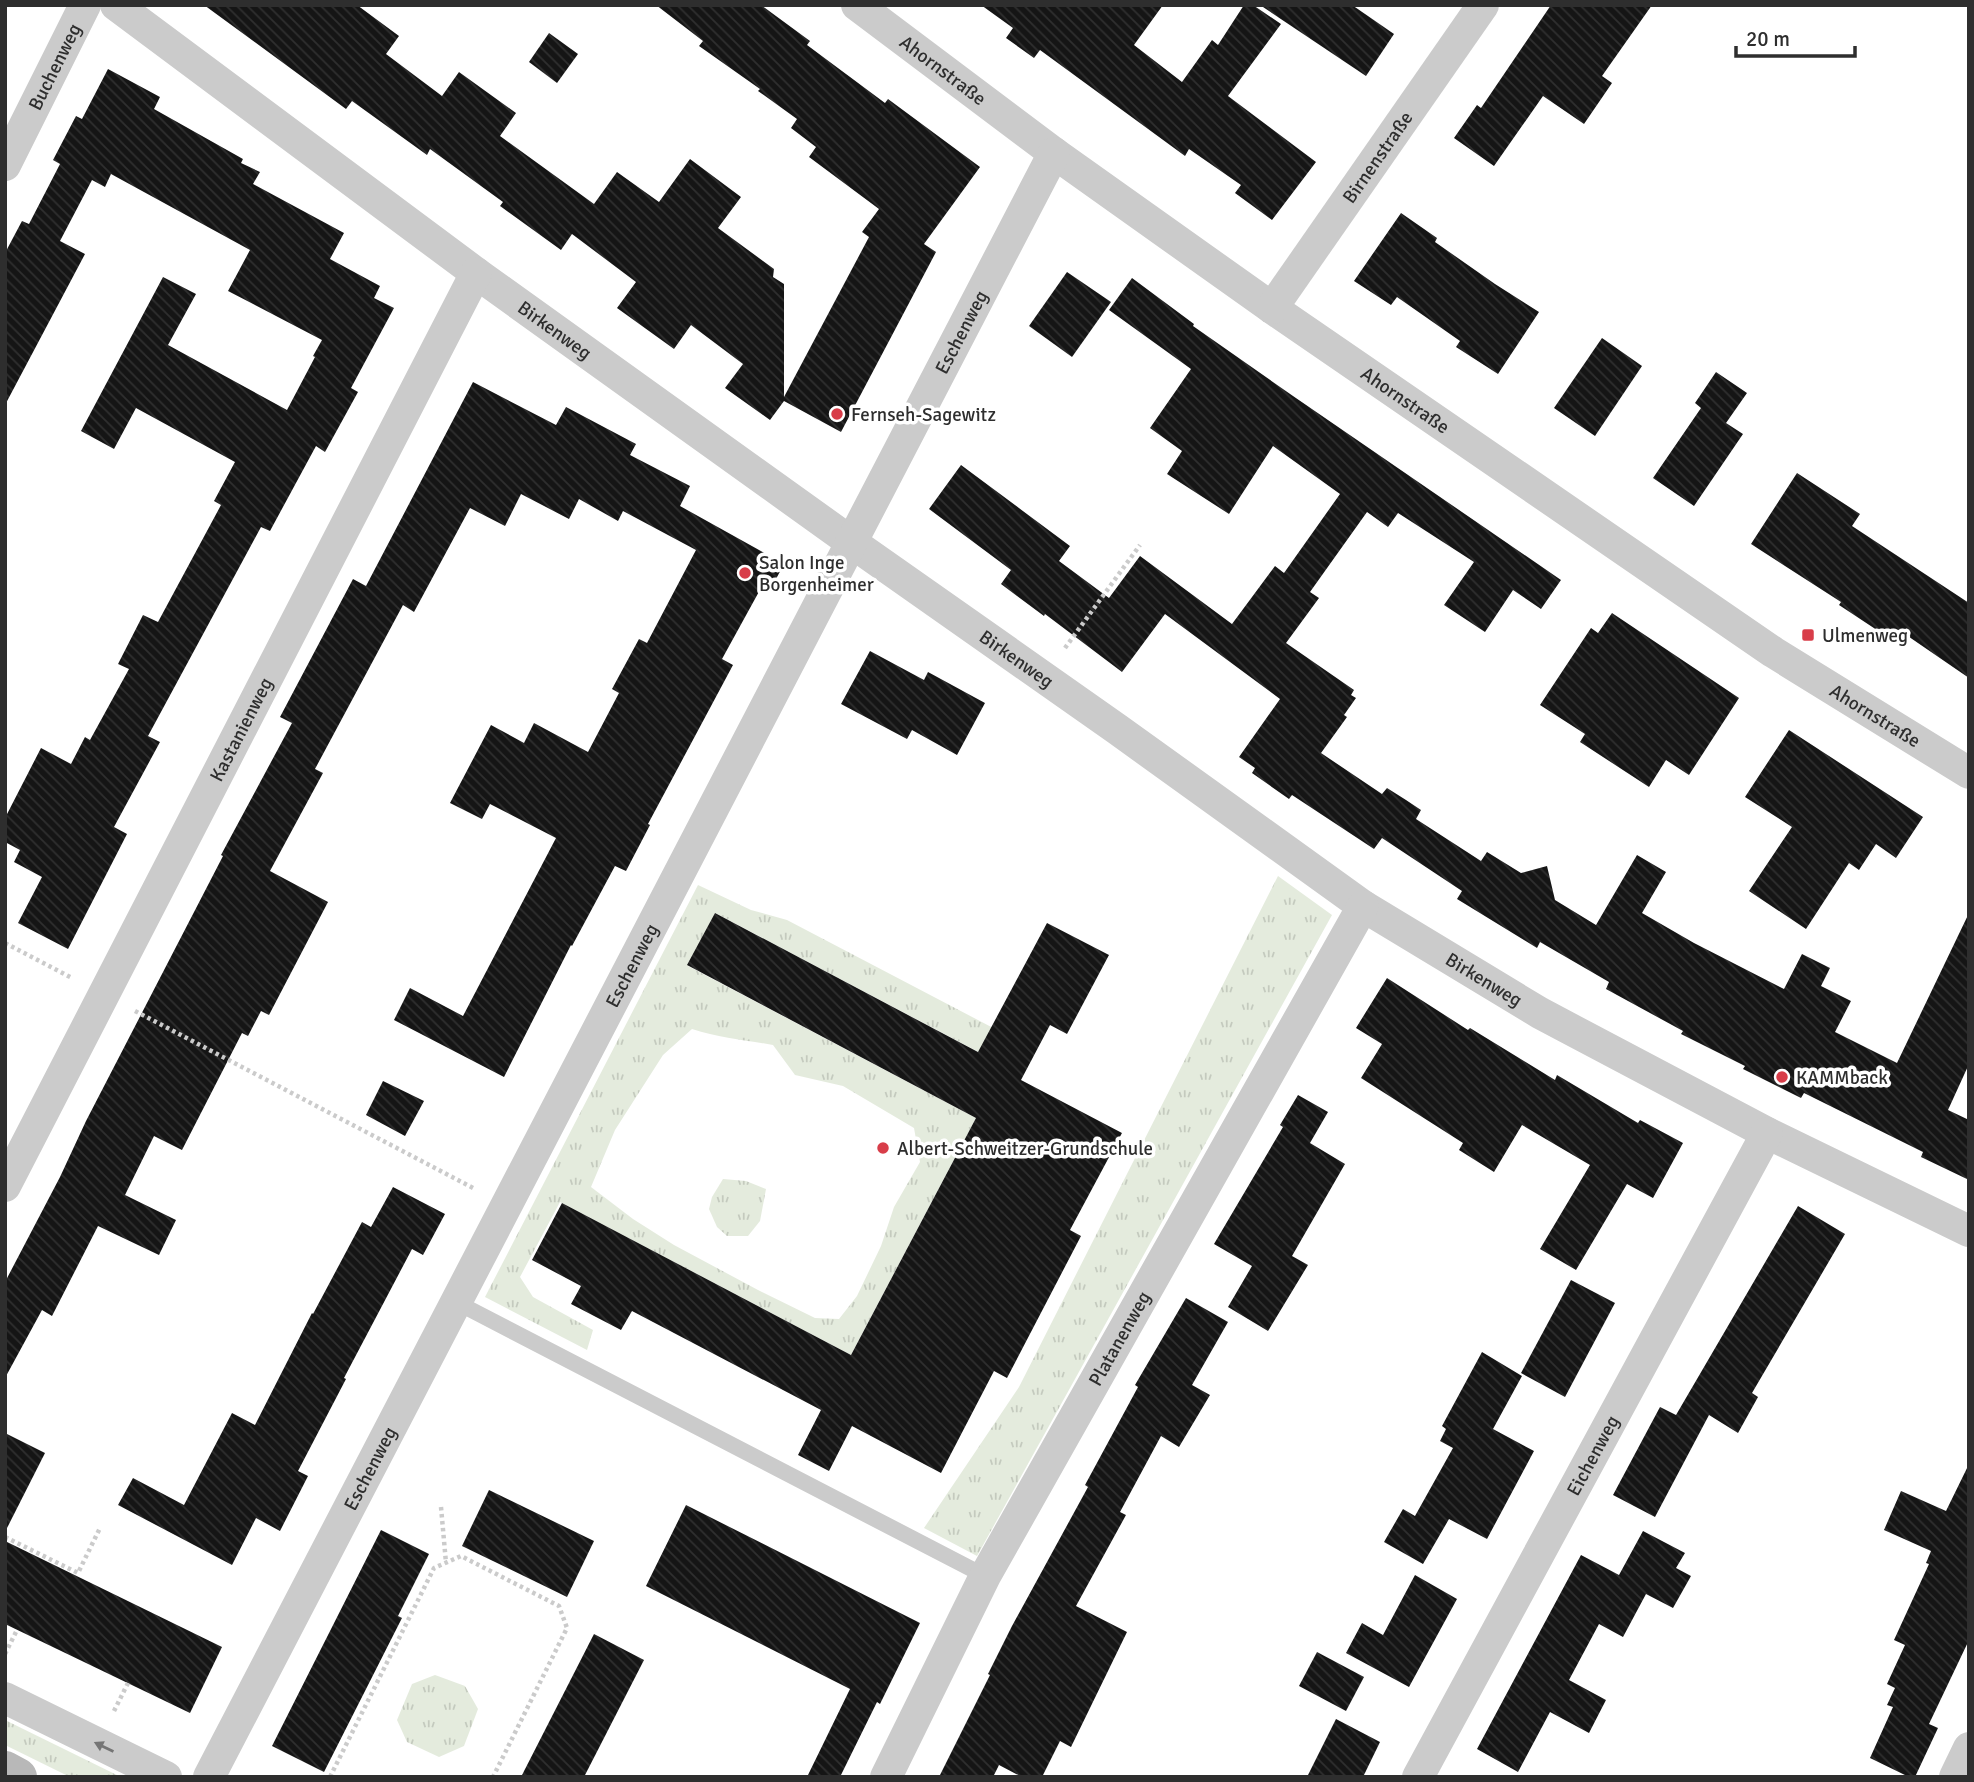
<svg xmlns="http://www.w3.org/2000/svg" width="1974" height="1782" font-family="Signika,sans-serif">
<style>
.grass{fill:url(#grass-tufts);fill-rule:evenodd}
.building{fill:url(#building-back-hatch)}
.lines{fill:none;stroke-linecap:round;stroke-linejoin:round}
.path{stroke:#cbcbcb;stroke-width:4.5;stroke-dasharray:3.5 3.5;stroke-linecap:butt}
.lane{stroke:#cbcbcb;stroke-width:16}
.street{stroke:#cbcbcb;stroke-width:32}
.secondary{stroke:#b8b8b8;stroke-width:38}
.oneway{fill:#757575}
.poi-dot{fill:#d83d49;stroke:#fff;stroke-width:2.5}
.labels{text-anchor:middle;stroke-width:7;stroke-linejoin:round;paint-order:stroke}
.street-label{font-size:19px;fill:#2e2e2e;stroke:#fff}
.poi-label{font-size:19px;fill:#2e2e2e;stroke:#fff;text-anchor:start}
</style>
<defs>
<pattern id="grass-tufts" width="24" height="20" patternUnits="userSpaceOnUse" patternTransform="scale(1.75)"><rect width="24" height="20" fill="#e4ebdd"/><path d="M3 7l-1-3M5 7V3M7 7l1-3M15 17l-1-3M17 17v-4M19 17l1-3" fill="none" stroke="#c4cabe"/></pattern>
<pattern id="building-back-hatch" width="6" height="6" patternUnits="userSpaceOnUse" patternTransform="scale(1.75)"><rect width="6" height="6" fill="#151515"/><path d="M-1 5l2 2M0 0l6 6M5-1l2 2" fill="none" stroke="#2f2f2f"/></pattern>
</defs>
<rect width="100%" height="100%" fill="#fff"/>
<g class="grass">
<polygon points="1278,876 1332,915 977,1556 924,1528 1019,1387"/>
<path d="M698,885L751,910L787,920L1018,1041L1005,1066L715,913L688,966L976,1118L851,1355L560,1202L520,1277L533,1297L593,1330L587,1350L485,1297ZM692,1029C719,1038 746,1040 773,1045L795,1075L843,1086L914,1128L920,1162L894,1207L881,1246L857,1296L839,1319L815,1318L758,1290L674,1245L633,1219L591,1187L615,1130L663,1055Z"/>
<polygon points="723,1179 746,1181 766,1189 760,1221 748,1236 727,1236 717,1227 709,1209 712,1197"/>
<polygon points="435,1675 465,1686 478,1709 464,1746 439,1757 407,1742 397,1720 412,1684"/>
<polygon points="5,1720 121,1777 70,1777 5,1745"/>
</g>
<g class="building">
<polygon points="204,5 357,5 399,36 386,54 442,96 459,72 516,113 500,136 594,204 617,172 659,202 690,159 741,197 718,228 774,269 773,277 784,284 784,397 869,237 862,232 879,209 809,157 816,147 791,128 797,119 758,91 760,89 699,46 703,41 656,5 761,5 810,41 807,45 885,103 888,99 980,167 924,244 936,252 841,432 784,401 770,420 725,388 743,364 691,325 674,349 617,308 636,282 572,234 561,250 500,206 503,202 430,149 427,155 352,101 346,109"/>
<polygon points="981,5 1163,5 1134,45 1182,82 1212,40 1218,45 1244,5 1253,5 1281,24 1228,96 1316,162 1272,220 1235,193 1241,185 1189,149 1185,156 1040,50 1034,58 1006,38 1013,28"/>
<polygon points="1260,5 1352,5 1394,34 1366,76"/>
<polygon points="1551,5 1652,5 1602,76 1612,83 1584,124 1543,96 1494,166 1454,138 1477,105 1481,108"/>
<polygon points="549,33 578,54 557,83 529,62"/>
<polygon points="108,69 160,97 154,109 243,159 241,163 260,172 253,184 344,233 330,259 380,286 374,298 394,308 351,388 358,392 325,452 316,446 270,531 261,527 148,736 160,742 114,827 127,834 68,949 18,923 42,877 14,862 20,850 5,842 5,818 41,748 71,764 85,737 90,740 129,669 118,664 143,615 158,622 221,505 214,501 235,462 136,408 114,449 81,431 163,277 196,294 168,345 287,410 315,357 313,356 322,340 228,291 250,250 111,174 105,187 92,180 60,241 85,254 5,405 5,253 22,221 29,224 60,164 53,160 76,116 82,119"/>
<polygon points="1401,213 1437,238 1435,242 1495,284 1539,312 1498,374 1456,347 1460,341 1397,297 1391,305 1354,281"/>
<polygon points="1067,272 1111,302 1072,357 1029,326"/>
<polygon points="1132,278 1194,324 1193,326 1293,396 1561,580 1541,609 1513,590 1485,632 1444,605 1474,562 1398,513 1388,527 1367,512 1310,592 1319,598 1286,643 1354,690 1351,695 1356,698 1344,715 1347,717 1321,753 1382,794 1387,788 1406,800 1421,810 1416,819 1481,861 1487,852 1521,873 1547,866 1555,900 1596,925 1637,855 1666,872 1642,913 1694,943 1784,989 1802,954 1830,968 1821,986 1851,1001 1835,1032 1897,1063 1969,913 1969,1064 1948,1110 1969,1120 1969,1180 1921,1157 1923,1152 1804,1093 1801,1098 1743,1069 1745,1066 1681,1034 1683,1031 1606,989 1609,982 1540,942 1537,948 1457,899 1462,891 1382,838 1374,849 1292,795 1289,799 1252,773 1255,768 1239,757 1280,699 1165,614 1122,672 1045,614 1044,616 1001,584 1011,570 929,509 961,465 1070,546 1059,561 1109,598 1140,556 1232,624 1275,566 1284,573 1340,494 1273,446 1229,514 1167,474 1182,451 1150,428 1191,369 1109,310"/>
<polygon points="1602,338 1642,366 1595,436 1554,408"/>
<polygon points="1716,372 1747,393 1726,423 1743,434 1694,506 1653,478 1701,408 1695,403"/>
<polygon points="473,382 556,425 566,407 636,444 630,455 690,486 680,506 784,564 769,592 761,588 722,659 733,665 648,824 650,825 626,871 615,866 572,946 571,945 504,1077 394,1020 410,988 463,1016 556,838 490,804 482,819 450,803 491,725 524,743 534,723 588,752 619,693 612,689 639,639 647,643 696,550 623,511 618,521 579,499 569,519 521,494 505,526 470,508 414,612 403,605 315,769 323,773 270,871 328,902 269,1015 261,1011 248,1036 242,1033 182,1150 154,1136 125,1195 176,1220 159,1255 98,1226 52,1316 42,1310 5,1378 5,1282 60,1177 86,1121 223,856 221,855 292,723 280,717 353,579 366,586"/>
<polygon points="1797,473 1860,514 1852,526 1969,603 1969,678 1899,630 1892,640 1839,605 1841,602 1751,544"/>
<polygon points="1612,613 1739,698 1689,775 1666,760 1649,787 1580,742 1585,734 1540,705 1591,628 1598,633"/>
<polygon points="870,651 924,680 928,672 985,703 957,755 912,730 907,739 841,704"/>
<polygon points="1789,730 1923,817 1896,858 1876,844 1859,870 1849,863 1806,929 1749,891 1792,827 1745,797"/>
<polygon points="715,913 978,1052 1047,923 1109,955 1067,1034 1050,1025 1021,1080 1122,1133 1070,1230 1081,1236 1007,1378 994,1371 941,1473 852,1426 829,1471 798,1455 821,1410 632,1311 621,1330 571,1304 581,1286 532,1260 562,1203 851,1355 976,1118 687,965"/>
<polygon points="1387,978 1468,1030 1470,1028 1555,1080 1557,1075 1638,1123 1640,1120 1683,1143 1653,1198 1627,1184 1576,1270 1540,1249 1590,1165 1522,1125 1494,1172 1459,1150 1463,1143 1361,1078 1382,1044 1356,1028"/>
<polygon points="383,1081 424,1101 405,1136 366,1115"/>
<polygon points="1298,1095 1328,1112 1310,1143 1345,1164 1292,1256 1308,1265 1268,1331 1228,1307 1252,1266 1214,1244 1283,1127 1280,1125"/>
<polygon points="393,1187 445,1214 423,1255 412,1249 344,1378 346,1379 298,1471 308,1476 280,1531 256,1518 232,1565 118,1505 133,1478 184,1505 232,1413 255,1425 312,1313 313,1314 362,1222 371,1227"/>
<polygon points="1798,1206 1845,1234 1752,1393 1758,1397 1738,1433 1709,1415 1655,1517 1613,1495 1660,1407 1676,1415"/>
<polygon points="1571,1280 1615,1303 1565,1397 1521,1373"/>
<polygon points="1186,1298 1228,1322 1192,1385 1210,1395 1179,1447 1161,1436 1120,1512 1126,1515 1076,1606 1127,1632 1071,1747 1060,1741 1042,1777 1022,1777 999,1765 993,1777 939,1777 990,1675 988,1674 1012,1626 1088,1487 1085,1485 1138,1387 1135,1385"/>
<polygon points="1482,1352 1522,1376 1493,1429 1534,1451 1487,1539 1449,1519 1423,1564 1384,1542 1403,1509 1415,1516 1453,1448 1440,1441 1446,1429 1442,1426"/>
<polygon points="5,1433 45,1453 5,1532"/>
<polygon points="1969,1464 1969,1640 1929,1724 1938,1728 1915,1777 1909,1777 1870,1758 1893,1707 1887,1705 1895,1688 1887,1684 1905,1645 1894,1640 1929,1564 1926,1563 1931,1551 1884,1530 1901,1491 1946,1511"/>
<polygon points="489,1490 594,1541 567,1597 462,1546"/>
<polygon points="686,1505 920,1623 880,1704 877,1702 840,1777 807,1777 850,1689 646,1586"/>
<polygon points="381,1530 429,1554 398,1616 402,1618 324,1772 272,1746"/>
<polygon points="1643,1531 1685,1553 1676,1568 1691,1576 1673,1608 1646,1594 1623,1637 1599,1624 1569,1680 1606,1700 1589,1733 1550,1712 1518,1772 1477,1749 1581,1555 1619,1575"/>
<polygon points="5,1541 222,1647 190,1713 5,1624"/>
<polygon points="1415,1575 1457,1599 1409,1687 1346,1653 1362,1623 1383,1635"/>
<polygon points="594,1634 644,1660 584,1777 521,1777"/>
<polygon points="1317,1652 1364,1677 1346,1711 1299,1686"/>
<polygon points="1336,1719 1380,1742 1363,1777 1307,1777"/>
</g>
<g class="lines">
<g class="path">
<polyline points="1065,648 1140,545"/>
<polyline points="5,943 72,978"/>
<polyline points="135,1011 475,1189"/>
<polyline points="441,1507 446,1563"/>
<polyline points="5,1537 78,1573 100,1528"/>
<polyline points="5,1654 17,1630"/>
<polyline points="114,1711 128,1683"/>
<polyline points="330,1777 434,1568 461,1556 559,1606 567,1628 493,1777"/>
</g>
<polyline class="lane" points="456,1302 985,1576"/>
<g class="street">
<path id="s1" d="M116,5L476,273L851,542L1117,729L1363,906L1540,1013L1767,1133L1969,1231"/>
<path id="s2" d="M857,5L1054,153L1272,308L1773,652L1969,773"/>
<path id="s3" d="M5,165L85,5"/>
<path id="s4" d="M1272,308L1483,5"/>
<path id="s5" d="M5,1186L476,273"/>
<polyline points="5,1698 166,1777"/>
<path id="s6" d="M209,1777L1054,153"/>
<path id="s7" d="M886,1777L985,1576L1363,906"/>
<path id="s8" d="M1418,1777L1767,1133"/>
<polyline points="1955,1777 1969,1748"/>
</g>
<polyline class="secondary" points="5,1770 18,1777"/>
</g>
<defs><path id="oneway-solid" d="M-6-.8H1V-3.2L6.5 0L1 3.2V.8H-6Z" transform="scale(1.75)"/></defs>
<use class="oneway" href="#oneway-solid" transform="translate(104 1747) rotate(-154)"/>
<g class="poi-dot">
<circle cx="837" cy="414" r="7"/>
<circle cx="745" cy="573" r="7"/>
<rect x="1801" y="628" width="14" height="14" rx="3.5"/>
<circle cx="1782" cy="1077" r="7"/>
<circle cx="883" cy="1148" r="7"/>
</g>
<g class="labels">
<g class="street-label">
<text dy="7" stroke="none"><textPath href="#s3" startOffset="110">Buchenweg</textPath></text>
<text dy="7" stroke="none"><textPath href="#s2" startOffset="108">Ahornstraße</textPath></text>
<text dy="7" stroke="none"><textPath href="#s4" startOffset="184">Birnenstraße</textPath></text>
<text dy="7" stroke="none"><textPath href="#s1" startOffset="546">Birkenweg</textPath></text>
<text dy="7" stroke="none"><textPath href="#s6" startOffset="1629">Eschenweg</textPath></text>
<text dy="7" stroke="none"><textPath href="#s2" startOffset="676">Ahornstraße</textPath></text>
<text dy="7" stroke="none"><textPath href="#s1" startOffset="1113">Birkenweg</textPath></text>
<text dy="7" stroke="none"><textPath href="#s2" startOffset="1242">Ahornstraße</textPath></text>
<text dy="7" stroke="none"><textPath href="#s5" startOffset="514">Kastanienweg</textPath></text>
<text dy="7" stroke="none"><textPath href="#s6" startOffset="915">Eschenweg</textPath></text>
<text dy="7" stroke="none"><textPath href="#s1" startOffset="1680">Birkenweg</textPath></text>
<text dy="7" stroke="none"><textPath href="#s7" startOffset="497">Platanenweg</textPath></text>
<text dy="7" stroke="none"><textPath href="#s8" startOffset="366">Eichenweg</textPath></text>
<text dy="7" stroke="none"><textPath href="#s6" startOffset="348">Eschenweg</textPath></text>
</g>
<g class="poi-label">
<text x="851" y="421">Fernseh-Sagewitz</text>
<text x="759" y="569">Salon Inge<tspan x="759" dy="22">Borgenheimer</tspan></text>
<text x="1822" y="642">Ulmenweg</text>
<text x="1796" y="1084">KAMMback</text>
<text x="897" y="1155">Albert-Schweitzer-Grundschule</text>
</g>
</g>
<rect width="1974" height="1782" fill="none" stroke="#2e2e2e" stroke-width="14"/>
<path d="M1736 46v10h119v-10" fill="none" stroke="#2e2e2e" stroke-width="3.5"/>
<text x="1746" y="46" font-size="21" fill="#2e2e2e" stroke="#ffffff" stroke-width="5" paint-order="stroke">20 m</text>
</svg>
